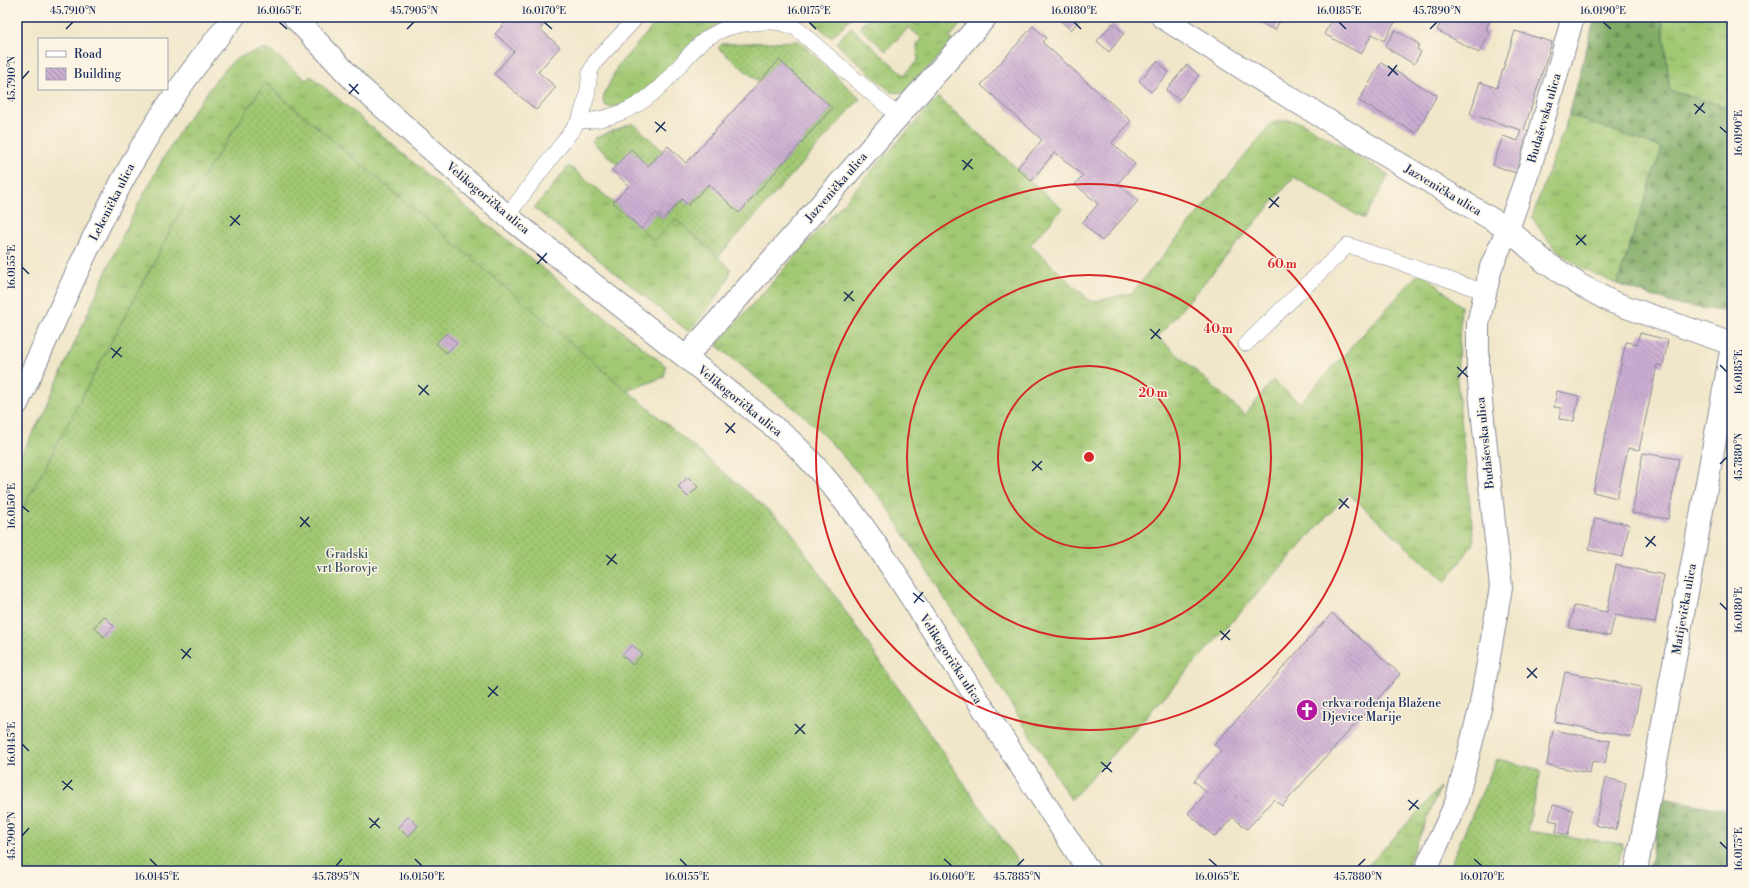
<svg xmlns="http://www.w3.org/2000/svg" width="1749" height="888" font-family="'Libre Bodoni',serif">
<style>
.grass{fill:url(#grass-tufts);stroke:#5e7c68}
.forest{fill:url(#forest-firs);stroke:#4e6e62}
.garden{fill:url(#garden-dots);stroke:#5e7c68}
.building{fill:url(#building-back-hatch)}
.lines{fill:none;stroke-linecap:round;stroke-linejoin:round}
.service-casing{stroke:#868a94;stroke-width:16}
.minor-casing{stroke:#868a94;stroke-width:24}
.tertiary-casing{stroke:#868a94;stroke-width:24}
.service{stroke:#fff;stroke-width:15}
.minor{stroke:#fff;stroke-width:22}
.tertiary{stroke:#fff;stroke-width:22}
.ticks{fill:none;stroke:#1b2f5e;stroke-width:1.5}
.ring{fill:none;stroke:#d62828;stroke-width:2}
.labels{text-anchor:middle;stroke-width:3;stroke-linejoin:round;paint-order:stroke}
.street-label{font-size:12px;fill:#1b2f5e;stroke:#fcf5e5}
.park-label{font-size:12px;fill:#3c5563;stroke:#fcf5e5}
.poi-label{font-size:12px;fill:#1b2f5e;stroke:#fcf5e5;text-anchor:start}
.centre{fill:#d62828;stroke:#fcf5e5;stroke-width:2}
.ring-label{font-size:12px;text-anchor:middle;font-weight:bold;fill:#d62828;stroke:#fcf5e5;stroke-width:3;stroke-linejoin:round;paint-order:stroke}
.neatline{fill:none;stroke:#1b2f5e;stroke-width:1.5}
.ticks-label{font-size:10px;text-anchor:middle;fill:#1b2f5e}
</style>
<defs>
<pattern id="grass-tufts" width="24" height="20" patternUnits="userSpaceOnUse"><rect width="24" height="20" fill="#a1c873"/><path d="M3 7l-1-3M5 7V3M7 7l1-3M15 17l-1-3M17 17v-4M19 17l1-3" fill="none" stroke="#82a362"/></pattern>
<pattern id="forest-firs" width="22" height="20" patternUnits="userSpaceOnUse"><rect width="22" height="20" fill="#80ac65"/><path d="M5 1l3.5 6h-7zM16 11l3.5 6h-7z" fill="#688c56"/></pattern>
<pattern id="garden-dots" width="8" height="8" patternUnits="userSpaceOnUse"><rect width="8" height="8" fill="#a1c873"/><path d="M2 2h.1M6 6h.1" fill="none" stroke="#82a362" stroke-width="1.8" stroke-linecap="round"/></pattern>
<pattern id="building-back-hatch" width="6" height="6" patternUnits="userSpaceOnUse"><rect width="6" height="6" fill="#ccadd2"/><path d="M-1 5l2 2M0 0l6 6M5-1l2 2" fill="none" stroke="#a58dae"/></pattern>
</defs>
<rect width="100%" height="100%" fill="#fcf5e5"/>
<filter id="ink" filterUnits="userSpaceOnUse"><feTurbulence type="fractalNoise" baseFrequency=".025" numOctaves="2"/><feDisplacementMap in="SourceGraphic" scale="8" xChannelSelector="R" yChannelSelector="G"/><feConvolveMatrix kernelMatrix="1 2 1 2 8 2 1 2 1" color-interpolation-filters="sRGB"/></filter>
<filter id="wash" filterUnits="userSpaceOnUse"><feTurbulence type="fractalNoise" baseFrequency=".012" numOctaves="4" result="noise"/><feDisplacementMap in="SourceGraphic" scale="16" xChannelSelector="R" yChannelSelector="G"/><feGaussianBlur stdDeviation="0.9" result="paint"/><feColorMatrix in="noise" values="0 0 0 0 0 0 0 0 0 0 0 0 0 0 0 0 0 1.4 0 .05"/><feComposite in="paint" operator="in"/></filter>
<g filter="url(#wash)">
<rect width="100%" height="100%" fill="#f0e6c9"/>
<g class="grass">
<path d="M661,17H729C697,38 675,70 645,94C639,100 613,110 606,106L603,101L604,95L617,67Z"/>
<polygon points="817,17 852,17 831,38 813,21"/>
<polygon points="869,17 967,17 949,38 953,41 910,90 901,93 891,92 836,43 851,27 904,75 918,60 917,45 922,39 909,27 886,51 859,27"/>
<polygon points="1662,17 1732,17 1732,108 1670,91"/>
<polygon points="264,49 271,51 306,80 311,76 472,212 666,366 664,377 627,391 265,83 17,519 17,462 43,414 119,243 138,205 164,157 186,121 218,77 234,60 247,54"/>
<polygon points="938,97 1062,209 1030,245 1091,302 1132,293 1272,123 1286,120 1301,122 1389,175 1364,219 1294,177 1158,337 1245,415 1273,380 1300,403 1421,271 1461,306 1457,381 1474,543 1445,582 1348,493 1071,800 884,502 832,444 806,418 716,345"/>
<path d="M1569,115L1662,148L1617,284C1578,267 1554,255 1532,217Z"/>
<path d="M569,166L613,202L654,241L676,219L730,268C732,283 699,319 689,332L534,208Z"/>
<polygon points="1440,788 1405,871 1363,871"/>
</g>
<g class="forest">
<polygon points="1595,17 1662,17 1670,91 1732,108 1732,286 1722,311 1675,304 1617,284 1662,148 1569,115"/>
<polygon points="1662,798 1732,811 1732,871 1649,871"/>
</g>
<g class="garden">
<polygon points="799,41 860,99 718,257 676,219 654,241 641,229 656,213 663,219 682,199 688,205 709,184 740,212 832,108 779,60 759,82 718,48 722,44"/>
<polygon points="265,83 787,526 1024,871 17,871 17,519 183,207"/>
<polygon points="633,123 663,151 648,166 617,164 592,142 595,138"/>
<polygon points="1497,759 1541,770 1527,831 1623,844 1617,871 1447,871"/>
</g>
<g id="blocks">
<g class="building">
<polygon points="510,17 550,17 540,29 560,47 538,72 556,87 536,110 494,74 514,51 495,34"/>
<polygon points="1056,17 1082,17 1071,30"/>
<polygon points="1248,17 1282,17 1275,30"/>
<polygon points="1334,17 1398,17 1384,41 1372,34 1361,54 1324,34"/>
<polygon points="1444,17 1491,17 1486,30 1490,32 1479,53 1437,30"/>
<polygon points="1113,23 1124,33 1109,52 1097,41"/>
<polygon points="1033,26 1046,38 1042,42 1131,121 1112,143 1135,164 1118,183 1138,201 1102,241 1082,223 1098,204 1075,184 1083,176 1055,152 1031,181 1017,168 1042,140 981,85"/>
<polygon points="1395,30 1419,44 1417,49 1421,52 1414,64 1385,47"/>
<polygon points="1515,31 1552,42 1524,130 1529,132 1516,173 1493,165 1503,136 1518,141 1521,130 1470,114 1480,82 1497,88"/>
<polygon points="779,60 832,108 739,213 709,184 688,205 682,199 663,219 656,213 641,229 613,202 629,186 612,170 631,149 648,166 668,146 686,163"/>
<polygon points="1157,61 1169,72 1151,92 1139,81"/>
<polygon points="1381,63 1437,95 1416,133 1359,101"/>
<polygon points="1187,65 1199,75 1179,100 1166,90"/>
<polygon points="446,333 457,343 446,353 436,343"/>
<polygon points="1640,333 1668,340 1663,366 1657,365 1639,450 1628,448 1617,498 1593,492 1626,342 1637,344"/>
<polygon points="1557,391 1579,396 1574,421 1559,419 1561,408 1554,407"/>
<polygon points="1643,453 1679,459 1668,519 1632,513"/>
<polygon points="688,477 698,487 688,497 678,487"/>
<polygon points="1595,518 1629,524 1623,557 1589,550"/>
<polygon points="1616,565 1664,575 1655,623 1615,615 1610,636 1569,628 1574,606 1607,612"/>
<polygon points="1332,613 1400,674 1282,806 1274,799 1247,829 1233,817 1215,837 1188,813 1207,793 1194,781 1221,751 1214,745"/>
<polygon points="104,616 114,626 104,637 94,627"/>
<polygon points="632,645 642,654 633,665 622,655"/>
<polygon points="1565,672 1641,687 1631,737 1555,722"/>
<polygon points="1553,730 1610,741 1605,763 1592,761 1590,773 1547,765"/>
<polygon points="1606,778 1626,783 1616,830 1595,825"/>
<polygon points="1553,805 1573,810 1568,835 1556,832 1558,822 1549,820"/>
<polygon points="408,817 418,826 408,837 398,827"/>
</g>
</g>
</g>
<g filter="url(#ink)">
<use href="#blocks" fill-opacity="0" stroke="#868a94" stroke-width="1"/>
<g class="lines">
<g class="service-casing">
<g id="service">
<polyline points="579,121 587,96 590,72 595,62 637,17"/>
<path d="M507,216L579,121C605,121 632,111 652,94C691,61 695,28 753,23C770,21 782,21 797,29L898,116"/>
<polyline points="1246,344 1348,245 1485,292"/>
</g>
</g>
<g class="minor-casing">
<g id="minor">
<polyline points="1162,17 1264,82 1508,229 1545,262 1580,285 1612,302 1732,344"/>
<polyline points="686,357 986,17"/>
<path d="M17,404C55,322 90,237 135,158C164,107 197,62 234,17"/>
<polyline points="1425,871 1456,803 1480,709 1501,587 1478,373 1478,324 1491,267 1508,229 1531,164 1573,17"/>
<polyline points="1636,871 1732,346"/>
</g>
</g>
<g class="tertiary-casing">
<path id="tertiary" d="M294,17L360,87L507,216L764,419C775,428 787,437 797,447C833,483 863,525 892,568L1089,871"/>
</g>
<use href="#service" class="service"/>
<use href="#minor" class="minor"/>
<use href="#tertiary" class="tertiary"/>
</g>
</g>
<path class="ticks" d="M279,22L287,29M544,22L552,29M809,22L816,29M1074,22L1081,29M1339,22L1346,29M1603,22L1611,29M66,29L73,22M407,29L414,22M1430,29L1437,22M1388,66L1398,75M1388,76L1397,65M22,79L29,71M349,84L359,94M349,94L358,84M1694,104L1705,113M1695,114L1704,103M655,122L666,131M1720,127L1727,133M656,132L665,122M962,160L973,169M963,170L972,159M1269,198L1279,207M1269,208L1279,197M230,216L240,225M230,226L240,215M1576,235L1586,245M1576,245L1586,235M537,254L547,263M537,264L547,253M22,267L29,274M844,292L854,301M844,301L853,291M1150,329L1161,339M1151,339L1160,329M111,348L122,357M112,358L121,347M1720,365L1727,372M1457,367L1468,377M1458,377L1467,367M418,385L429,395M419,395L428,385M725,423L735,433M726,433L735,423M1032,461L1042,470M1720,464L1727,457M1032,471L1042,461M1339,499L1349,508M22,506L29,512M1339,509L1348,498M300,517L310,527M300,527L309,517M1645,537L1656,546M1646,547L1655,536M606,555L617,564M607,565L616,554M913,593L924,602M914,603L923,592M1720,603L1727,610M1220,631L1230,640M1221,640L1230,630M181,649L191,658M182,659L191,648M1527,668L1537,678M1527,678L1537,668M488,687L498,696M488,697L498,686M795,724L805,734M795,734L805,724M22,744L29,751M1101,762L1112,772M1102,772L1111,762M62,781L73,790M63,790L72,780M1408,800L1419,809M1409,810L1418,800M369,818L380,828M370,828L379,818M22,836L29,828M1720,842L1727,849M150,859L157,866M415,859L422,866M680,859L687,866M944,859L952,866M1209,859L1217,866M1474,859L1482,866M336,866L342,859M1017,866L1024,859M1358,866L1365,859"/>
<g class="ring">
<circle cx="1089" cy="457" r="91"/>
<circle cx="1089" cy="457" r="182"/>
<circle cx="1089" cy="457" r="273"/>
</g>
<defs>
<g id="church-disc" transform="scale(1.15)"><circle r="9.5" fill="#b5179e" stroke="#fcf5e5"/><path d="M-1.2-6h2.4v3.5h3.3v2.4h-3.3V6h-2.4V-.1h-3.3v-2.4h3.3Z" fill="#fff"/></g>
</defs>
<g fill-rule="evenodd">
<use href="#church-disc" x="1307" y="710"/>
</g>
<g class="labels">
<g class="street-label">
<text transform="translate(1544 118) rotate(-74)" y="4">Budaševska ulica</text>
<text transform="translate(836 187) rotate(-49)" y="4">Jazvenička ulica</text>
<text transform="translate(1443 190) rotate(31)" y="4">Jazvenička ulica</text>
<text transform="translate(488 198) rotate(40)" y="4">Velikogorička ulica</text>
<text transform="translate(112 202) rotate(-63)" y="4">Lekenička ulica</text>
<text transform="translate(740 401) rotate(39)" y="4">Velikogorička ulica</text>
<text transform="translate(1485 443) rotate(-96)" y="4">Budaševska ulica</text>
<text transform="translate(1684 609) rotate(-80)" y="4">Matijevička ulica</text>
<text transform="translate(951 659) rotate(57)" y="4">Velikogorička ulica</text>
</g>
<g class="park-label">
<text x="347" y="558">Gradski<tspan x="347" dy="14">vrt Borovje</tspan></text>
</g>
<g class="poi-label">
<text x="1322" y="707">crkva rođenja Blažene<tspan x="1322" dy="14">Djevice Marije</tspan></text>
</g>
</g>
<circle cx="1089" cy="457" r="6" class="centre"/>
<g class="ring-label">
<text x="1282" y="268">60 m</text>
<text x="1218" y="333">40 m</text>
<text x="1153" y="397">20 m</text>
</g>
<rect width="1749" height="888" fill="none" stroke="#fcf5e5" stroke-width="44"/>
<rect x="38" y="38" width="130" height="52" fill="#fcf5e5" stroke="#a2a6af"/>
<rect x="46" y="51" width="20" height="6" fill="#ffffff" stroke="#a2a6af"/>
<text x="74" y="58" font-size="12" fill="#1b2f5e">Road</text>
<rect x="46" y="68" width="20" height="12" fill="url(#building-back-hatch)" stroke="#a2a6af"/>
<text x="74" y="78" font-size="12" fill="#1b2f5e">Building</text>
<rect x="22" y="22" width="1705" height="844" class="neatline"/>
<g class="ticks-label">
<text x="73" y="14">45.7910°N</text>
<text x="279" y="14">16.0165°E</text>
<text x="414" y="14">45.7905°N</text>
<text x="544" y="14">16.0170°E</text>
<text x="809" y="14">16.0175°E</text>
<text x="1074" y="14">16.0180°E</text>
<text x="1339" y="14">16.0185°E</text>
<text x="1437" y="14">45.7890°N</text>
<text x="1603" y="14">16.0190°E</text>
<text transform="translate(11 79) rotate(-90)" y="4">45.7910°N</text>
<text transform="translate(1738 133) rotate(-90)" y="4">16.0190°E</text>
<text transform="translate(11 267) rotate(-90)" y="4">16.0155°E</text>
<text transform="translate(1738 372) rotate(-90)" y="4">16.0185°E</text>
<text transform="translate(1738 457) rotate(-90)" y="4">45.7880°N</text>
<text transform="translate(11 506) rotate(-90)" y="4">16.0150°E</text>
<text transform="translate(1738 610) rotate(-90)" y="4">16.0180°E</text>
<text transform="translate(11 744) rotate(-90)" y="4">16.0145°E</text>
<text transform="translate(11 836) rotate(-90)" y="4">45.7900°N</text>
<text transform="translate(1738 849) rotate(-90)" y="4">16.0175°E</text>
<text x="157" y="880">16.0145°E</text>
<text x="336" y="880">45.7895°N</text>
<text x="422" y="880">16.0150°E</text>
<text x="687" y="880">16.0155°E</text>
<text x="952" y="880">16.0160°E</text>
<text x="1017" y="880">45.7885°N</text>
<text x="1217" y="880">16.0165°E</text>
<text x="1358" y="880">45.7880°N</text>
<text x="1482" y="880">16.0170°E</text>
</g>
</svg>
